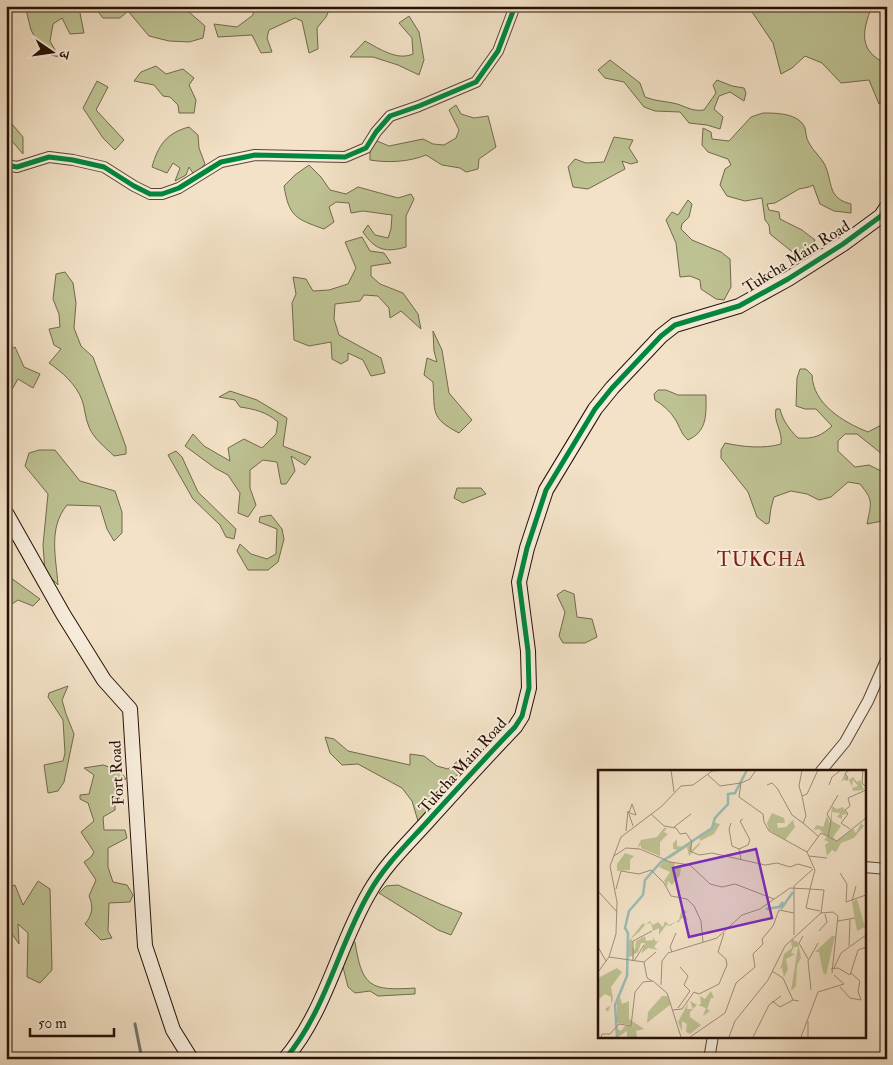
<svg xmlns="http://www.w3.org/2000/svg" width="893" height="1065" font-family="'IM FELL Double Pica','Noto Serif Devanagari',serif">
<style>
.green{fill:#bec293;stroke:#72694c}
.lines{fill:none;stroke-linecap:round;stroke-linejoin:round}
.stream{stroke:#6c7870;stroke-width:3}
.street-casing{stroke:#594436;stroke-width:12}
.secondary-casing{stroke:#261005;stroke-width:16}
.street{stroke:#f7ecdb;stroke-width:10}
.secondary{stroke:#f7ecdb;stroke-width:14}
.cycleway-casing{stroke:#f7ecdb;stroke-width:8}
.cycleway{stroke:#00873e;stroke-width:5}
.labels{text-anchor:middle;stroke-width:4;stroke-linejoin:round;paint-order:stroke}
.street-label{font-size:16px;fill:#261005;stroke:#f7ecdb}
.quarter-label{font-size:19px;letter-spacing:1px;fill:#7a1f14;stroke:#f7ecdb}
.inset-river{fill:none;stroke:#9bbdb7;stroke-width:2.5}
.inset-road{fill:none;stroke:#a18e79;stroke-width:1}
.view{fill:#7b2cbf;fill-opacity:0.15;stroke:#7b2cbf;stroke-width:2.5}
.inset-edge{fill:none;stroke:#261005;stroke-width:2.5}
</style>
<rect width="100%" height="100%" fill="#f3e2c7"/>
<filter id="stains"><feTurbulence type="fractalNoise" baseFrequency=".004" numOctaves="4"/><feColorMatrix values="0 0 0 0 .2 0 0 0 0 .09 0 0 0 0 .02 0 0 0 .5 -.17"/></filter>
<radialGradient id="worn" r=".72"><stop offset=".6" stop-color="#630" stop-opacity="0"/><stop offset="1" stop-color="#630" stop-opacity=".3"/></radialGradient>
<g class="green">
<polygon points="25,6 76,6 80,13 84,33 70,34 62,18 53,24 50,41 59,57 43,53 31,30"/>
<polygon points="100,6 182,6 205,26 203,38 189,42 169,41 149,36 128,11 120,18 103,18 96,9"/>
<polygon points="254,6 331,6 326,17 317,28 318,49 309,53 302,21 295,18 269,30 267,38 272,52 261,53 252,35 218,37 214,24 237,27 253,15"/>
<path d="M748,6H872C862,32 858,51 887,64V99L879,104L869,80L841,83L822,63L805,56L792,68L781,74L773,43Z"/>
<path d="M409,16L419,32L424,60L419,75L398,65L373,57H350L365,41C380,49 397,61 413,54L412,38L399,23Z"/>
<path d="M610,60L640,83L645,97C655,101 663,101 673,103C684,105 691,112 704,110L716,93L713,85L717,80L732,86L744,88L746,93L744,101L730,92L719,96L714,109L723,117L720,129L707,125L689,123L680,112L655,111L644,107L624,82L605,78L598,70Z"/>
<polygon points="156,66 166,74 183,69 194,78 189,85 196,100 194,113 179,113 178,105 170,97 163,96 154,85 134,81 141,72"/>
<polygon points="97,81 108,87 96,110 124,140 115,150 103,138 83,108"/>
<path d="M456,105L461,114L474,118L488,116L496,147L479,159L478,169L466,172L460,168L442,165L426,155C409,162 388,163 370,160V150L377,141L389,146L423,139L433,144L444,145L456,138L459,130L449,110Z"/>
<path d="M763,113C776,113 799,113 805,128C806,133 806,138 809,143C813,151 821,157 825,165C833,183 827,198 851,204V213L834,211L820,204L813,185L809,187L799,189L775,203L767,204L769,210L779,212L780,219L802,230L815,240L810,250L795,254L770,234L769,225L765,220L762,198L745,201L727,196L720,185L725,169L731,165L728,159L708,152L702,145L703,128L711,132L712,139L729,141L751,117Z"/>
<polygon points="6,117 23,137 23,154 6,134"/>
<path d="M189,127L198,135L199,148L205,164L194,175L189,167L186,175L175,181L180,168L173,163L167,173L152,167C158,146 166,133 189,127Z"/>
<polygon points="614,137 633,140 629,148 638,162 631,164 622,161 625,169 588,189 573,187 568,167 575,159 586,163 604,162"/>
<path d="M309,165L321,177L330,190L346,194L358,187L398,198L411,194L414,199L406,216V247C385,253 375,250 363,232L368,225L375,235L388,238L391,229L392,215L363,211L351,213L349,203L336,202L329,207L334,222L324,229C296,219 289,217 284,186L295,175Z"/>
<polygon points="688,200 692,204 689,217 682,224 681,229 692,240 721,252 730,259 731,287 724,300 716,299 701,289 700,280 690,276 680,277 676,243 666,220 672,212 678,215"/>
<polygon points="362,237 370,251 384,253 391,263 371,266 371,276 380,284 403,293 418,314 421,329 401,311 390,318 389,308 378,296 364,295 360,301 335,304 334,319 339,335 381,358 385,373 371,376 363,360 348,353 348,360 341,364 332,359 331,342 309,346 294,340 292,303 296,294 293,277 306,279 313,291 329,290 348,284 356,268 345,242"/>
<path d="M65,272L73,283L76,303L74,328L81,346L93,357L126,447V454L114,456C105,447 94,439 89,427C85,418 85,408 82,400C76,384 62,372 49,363L61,349L54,345L49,329L60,327L59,314L53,299L56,274Z"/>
<path d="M433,331L442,350L449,393L472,420L459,433C430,418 435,412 433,382L424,375L427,358L437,362L434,351Z"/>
<polygon points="15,347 24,367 40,374 33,388 18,379 6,400 6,352"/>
<path d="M800,369H806L812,375C813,404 843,422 868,432L887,422V458L857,434H845L838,441V451L855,467L869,465L887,474V520L867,524C871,503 874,501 860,484L848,482L831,497L819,500L807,494L791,491L774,497L771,508L769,523L766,524L757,517L748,492L721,458V450L725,443C743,447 764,449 781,444C783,431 773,422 776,409H780C783,421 789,429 798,438C814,439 821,436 832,426L816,409H805L796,406L797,378Z"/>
<path d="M658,390H666L678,395H706C706,413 708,431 688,440C681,434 680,427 675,419C670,411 663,405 655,400L654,394Z"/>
<path d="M230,391L257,400L287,418L283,446L311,457L305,465L291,456L295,471L286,484H281L277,462L263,460L250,470V488L256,505L248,517L238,513L240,493L228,475L215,468L185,446L193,434L204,446L230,461L228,448L244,439L262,448L276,434L278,422C267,412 254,409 240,407L235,400L219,397Z"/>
<path d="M39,450H55L80,481L115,491L122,512V533L114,541L107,529L100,506L67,505C48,528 56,557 58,585L45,572L43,545L48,494L25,466L29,453Z"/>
<polygon points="176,451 182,457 198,492 236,529 234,539 226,537 220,525 193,499 168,455"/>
<polygon points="457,488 481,488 486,494 463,503 454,498"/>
<polygon points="271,515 282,529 284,539 278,562 268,570 248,570 237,551 240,544 251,554 267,559 276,554 277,529 259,522 260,517"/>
<polygon points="11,578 40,599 33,606 18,600 6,608 6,579"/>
<polygon points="564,590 574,594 577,617 592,619 597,637 585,643 563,643 559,636 565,612 557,595"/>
<polygon points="68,686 62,700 66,714 74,734 64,782 58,791 48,793 44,765 63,761 65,753 63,720 48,697 49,693"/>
<polygon points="325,737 334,739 348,751 410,765 410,754 424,756 437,766 448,769 459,760 473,762 455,777 424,814 422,820 418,821 412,801 402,788 358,764 342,765 330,753"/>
<path d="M103,765L119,770L126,779L118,780L115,789V810L103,817L104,830H125L127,838L108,848V867L113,882L127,885L133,895L130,902L109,903L108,931L112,938L101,940L85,924C92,915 94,907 89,896L96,880L84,862L91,857L94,852L81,832L94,821L88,803L80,799V795L89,794L94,775L84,768Z"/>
<polygon points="38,881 50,889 52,970 40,983 27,977 28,933 18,924 19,944 12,934 7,888 15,885 23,905"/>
<polygon points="398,885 440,904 462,913 451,935 438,930 379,893 386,886"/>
<path d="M355,942C362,987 370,991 415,988V994L378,996L370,991L355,993L348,987L342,963L350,943Z"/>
</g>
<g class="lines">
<polyline class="stream" points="135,1024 142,1059"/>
<g class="street-casing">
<g id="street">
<polyline points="6,165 17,167 49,157 73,160 104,167 134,186 150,194 162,194 179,188 221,162 255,155 345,157 366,148 376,132 390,116 419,106 476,82 498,51 515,6"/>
<polyline points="821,771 845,742 868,701 887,658"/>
<polyline points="864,867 887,869"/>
<polyline points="709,1059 713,1036"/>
</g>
</g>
<g class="secondary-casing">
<g id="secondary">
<polyline points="6,513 63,614 104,680 130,709 145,946 173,1030 191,1059"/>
<path d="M285,1059C326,1011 338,946 369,893C384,866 407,844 427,822C456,790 485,758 515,727L522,716L529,688L528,651L519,582L527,548L546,490L595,409L612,388L661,336L675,325L739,306L788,279L843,244L881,216L887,207"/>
</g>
</g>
<use href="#street" class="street"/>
<use href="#secondary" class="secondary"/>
<g class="cycleway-casing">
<g id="cycleway">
<polyline points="6,165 17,167 49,157 73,160 104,167 134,186 150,194 162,194 179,188 221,162 255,155 345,157 366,148 376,132 390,116 419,106 476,82 498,51 515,6"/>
<path d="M285,1059C326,1011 338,946 369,893C384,866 407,844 427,822C456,790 485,758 515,727L522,716L529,688L528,651L519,582L527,548L546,490L595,409L612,388L661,336L675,325L739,306L788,279L843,244L881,216L887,207"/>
</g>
</g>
<use href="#cycleway" class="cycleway"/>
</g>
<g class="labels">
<g class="street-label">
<text transform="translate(796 256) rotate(-32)" y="6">Tukcha Main Road</text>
<text transform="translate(462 765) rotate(-48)" y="6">Tukcha Main Road</text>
<text transform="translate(116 773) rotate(-93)" y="6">Fort Road</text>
</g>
<g class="quarter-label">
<text x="762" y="566">TUKCHA</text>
</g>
</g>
<g transform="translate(598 770)">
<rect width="268" height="268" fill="#f3e2c7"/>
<path d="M247,3L251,10L255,7L259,12L262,10L266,20L255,21L254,18L260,16L255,10L254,17L251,10L248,11L249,8L243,12ZM234,36L239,39L245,37L249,44L244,45V49L239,47L242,43L234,42V51L243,56L235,67L238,71L255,59L258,63L263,53L266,56L256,68L243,73L238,82L234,80L229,86L227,75L231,72L226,70L229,67L221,59L215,60L219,55L225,57L229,46L232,53ZM174,43L186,48L187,53H179L180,58L188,57L195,50L197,57L187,70L171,60L169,53ZM115,52L122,54L116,64L102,71L101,65L114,58ZM66,58H69L66,62L70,64L62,72V86L43,78V75L39,78L43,70L59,67ZM79,69V76L86,77L93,72L94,80L102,72V74L91,86L89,77L71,89L73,84L82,80L75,79V74L72,77ZM27,83L36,86L32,90V100L19,101V94ZM67,90L77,93L75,99L83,97L82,105L74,115L70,111L69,117L66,111L72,102L61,97ZM259,129L267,157L259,161L254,132ZM84,138L89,142L87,144L90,150L84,148L80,153L79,151L72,156L68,155L61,165V158L55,161L53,153L48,154L52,151L55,155L60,152L65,157L67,151L71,155L81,150ZM45,153L47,155L41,162L33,169L35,172L33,180L34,176L37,180L38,171L47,166L48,171L55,170V167L58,172L61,170L56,177L60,180L50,178L43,184L47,173H43L40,182L35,185L36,190L34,186L30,187V172ZM234,166H237L228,205L225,202L221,182H217ZM197,167L195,170L200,172L203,188L199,195L198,216L193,221L200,177H196L193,183L197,184L188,189L190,199L186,207L184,198L180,199L183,197L186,184L194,178L193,171ZM19,198L24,202L13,217L15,229L10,242L7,239L13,235V227L7,224L0,230V208ZM113,221L116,228H113L109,239L112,241L105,246L108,238L100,235L103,234L102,226L107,229ZM67,222L73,234L49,253L50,242L64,226H69ZM22,227L24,234L31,231V249L46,259L38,261L39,267H29V261L20,267L18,258L23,261L27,256H38L19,253V233ZM92,231L99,235L92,242V247L103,255L92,264L88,262L89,254L84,251V261L80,252L90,233L89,239H95Z" fill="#bec293"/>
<path class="inset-river" d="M168,139L181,137L185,132M183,139L195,122M19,267L17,235L29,206L30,163L27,158L31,141L45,125L47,110L63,92L114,58L117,48L130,34V24L137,23L149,0"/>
<path class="inset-road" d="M73,0L76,22M204,0L201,16L204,26M220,0L209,24L204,26L208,46L205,53L220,66M265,0L264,13L268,17M110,5L122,16L143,13L141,27L165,44L166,52L171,61L209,82M247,10L250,8L247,3L252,0M143,13L152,9L158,0M169,15L174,13L179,18L194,45L205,53M231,15L234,7L243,0M31,43L34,34L38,45L32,43M53,44L66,56L78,58L82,64L88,63L94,72L92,81L101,85L114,83L167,95L179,93L192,97L200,94L214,98M133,53L131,59L134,76L141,79L143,90M76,57L93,44M252,59L243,53L250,44L247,40L252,36L250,28L268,20M28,61L30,41L35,56M230,67L233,51L229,44L240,25M141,79L150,75L152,70L142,51L145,49M16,86L28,78L42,79L72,92L92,95L112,114L124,117L137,114L176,129M211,86L229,88M242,103L249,114L248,132L268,125M18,119L23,101L41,104L53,100L66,113L73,126L89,129L96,136L103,151L105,172M0,121L19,142M254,131L258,116M240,151L257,148M221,161L229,152L227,144M196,165V116L215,99M205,166L201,173L210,189M251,176L252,149M0,177L8,191M74,182L72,177L78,163M11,187L46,192L49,208L54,211M35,191V171L54,161M36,191L46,175M46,192L58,182M236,198L243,183L268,165M233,199L240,198L252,205L260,180L268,177M174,201L185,208L195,230L201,231M0,202L11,187L18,164L19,132L12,96L23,67L64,36L83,16L95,15L114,1L128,0M234,203L240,146L235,142L223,143L226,120L212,119L217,100L209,82L223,63L239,71L268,48M63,215L64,191L70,183L119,168L144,145L162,139L192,118L212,119L208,138L222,141M242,217L252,228L263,230L260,221L262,211L253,203M213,220L210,191L220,173M174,231L182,237L195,230M80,238L92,221L86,215L90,206L82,197M75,240L84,239L96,222L101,224L121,214L129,195L128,189L120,182L126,163M3,267L4,264H12L21,254L33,256L37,222L45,212L55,211L69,223L83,267M92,267L127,243L138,213L157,197L155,184L165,174L164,169L175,156L181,140L196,143M131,267L137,251L170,210L187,176L223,143M155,267L171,235L183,226M203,267L220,222L246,214L236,205M210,267V251"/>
<path class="view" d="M158,79L174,148L91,167L75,98Z"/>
<rect width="268" height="268" class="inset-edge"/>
</g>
<rect width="893" height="1065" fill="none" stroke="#f3e2c7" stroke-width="25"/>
<rect x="8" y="8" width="878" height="1050" fill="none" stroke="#261005" stroke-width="2.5"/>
<rect x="12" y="12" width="868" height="1040" fill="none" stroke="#261005"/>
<g transform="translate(52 52) rotate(103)" stroke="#f7ecdb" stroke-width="4" paint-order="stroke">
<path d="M0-4L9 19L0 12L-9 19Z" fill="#261005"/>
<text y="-8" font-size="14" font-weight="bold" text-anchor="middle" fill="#261005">उ</text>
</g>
<path d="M30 1028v8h84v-8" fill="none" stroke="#261005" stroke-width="2.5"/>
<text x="38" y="1028" font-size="15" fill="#261005" stroke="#f7ecdb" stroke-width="4" paint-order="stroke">50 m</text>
<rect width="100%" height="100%" filter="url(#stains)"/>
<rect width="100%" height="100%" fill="url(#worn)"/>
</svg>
